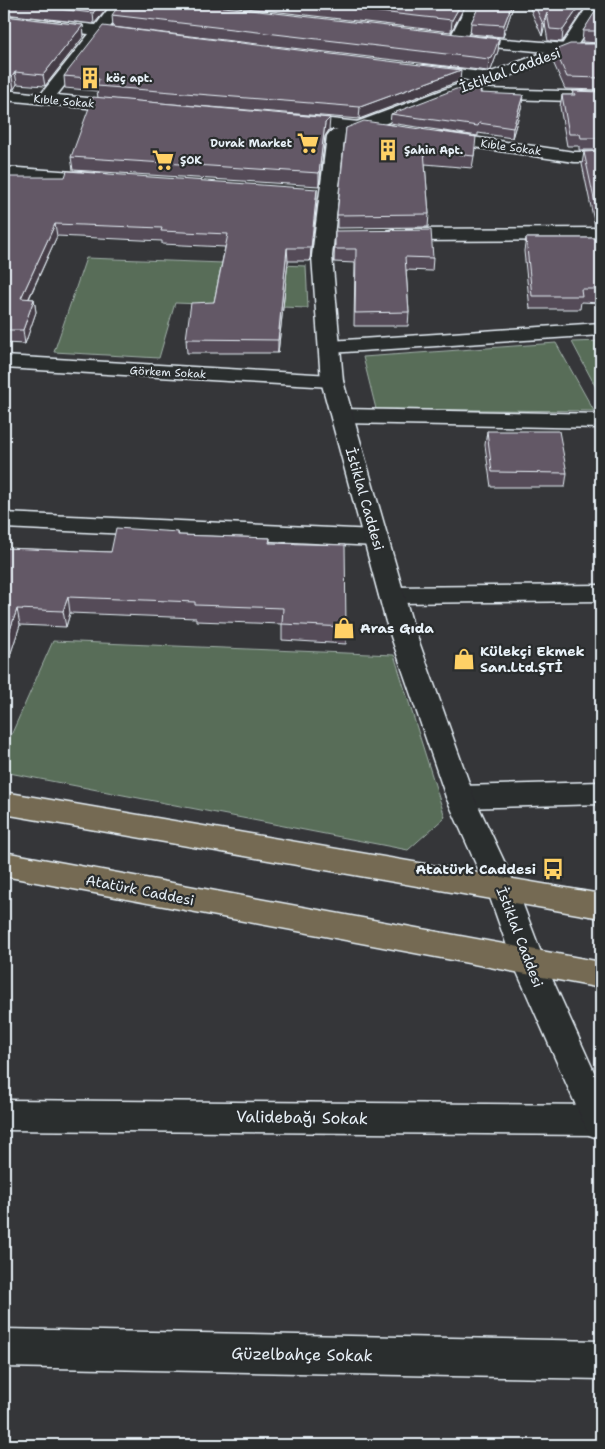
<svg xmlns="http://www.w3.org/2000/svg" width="605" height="1449" font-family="'Shantell Sans',sans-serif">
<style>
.green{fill:#586d59;stroke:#a0afa8}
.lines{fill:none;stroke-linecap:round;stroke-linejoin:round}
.minor-casing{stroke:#e8f1f8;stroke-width:3}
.tertiary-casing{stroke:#e8f1f8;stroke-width:3}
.primary-casing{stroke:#e8f1f8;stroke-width:3}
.minor{fill:#2a2d2e;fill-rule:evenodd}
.tertiary{fill:#2a2d2e;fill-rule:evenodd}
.primary{fill:#746b52;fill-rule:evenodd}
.wall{fill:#554c58;stroke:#e8f1f8}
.shaded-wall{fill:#453e47;stroke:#e8f1f8}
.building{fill:#635866;stroke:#e8f1f8}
.labels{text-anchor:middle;stroke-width:4.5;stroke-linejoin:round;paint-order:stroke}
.far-poi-label{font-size:11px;font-weight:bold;fill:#e8f1f8;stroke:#2a2d2e;text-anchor:start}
.far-street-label{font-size:11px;fill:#e8f1f8;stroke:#2a2d2e}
.street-label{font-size:14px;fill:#e8f1f8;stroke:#2a2d2e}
.poi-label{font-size:14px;font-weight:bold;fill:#e8f1f8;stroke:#2a2d2e;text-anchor:start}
.near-street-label{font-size:16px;fill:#e8f1f8;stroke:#2a2d2e}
</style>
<rect width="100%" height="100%" fill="#353639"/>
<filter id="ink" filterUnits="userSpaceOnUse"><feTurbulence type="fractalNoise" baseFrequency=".02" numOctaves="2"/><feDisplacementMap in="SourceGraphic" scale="10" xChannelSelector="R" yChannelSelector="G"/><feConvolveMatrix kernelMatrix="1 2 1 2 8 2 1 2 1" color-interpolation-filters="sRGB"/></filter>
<g filter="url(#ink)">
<g class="green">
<polygon points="86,258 306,266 308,308 175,303 159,358 54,352"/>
<polygon points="601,341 601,397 572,342"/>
<polygon points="556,343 594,411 376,409 363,357"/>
<polygon points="53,641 394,655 445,817 408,850 4,772 4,751"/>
</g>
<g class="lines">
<g class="minor-casing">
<g id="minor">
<polygon points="112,4 128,4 110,27 142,31 144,34 142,37 136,39 104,35 57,95 128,102 134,103 136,107 134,111 128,112 4,100 4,90 41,94 89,34 4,25 4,15 96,25"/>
<polygon points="467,4 483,4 467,36 567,44 601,44 601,54 567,54 451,43 449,40"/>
<polygon points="425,65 489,73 495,75 497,78 495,81 489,83 419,73 417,70 419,67"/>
<polygon points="485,89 601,92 601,102 479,98 477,94 479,90"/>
<polygon points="293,115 387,125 393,126 396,130 393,134 387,135 287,124 284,120 287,116"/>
<polygon points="439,132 574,152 601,152 601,162 574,162 433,141 430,137 433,133"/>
<polygon points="4,167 102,174 108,175 111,179 108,183 102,184 4,177"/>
<polygon points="601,228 601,240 394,241 387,239 384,235 387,231 394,229"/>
<polygon points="601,323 601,335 330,353 323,351 320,347 323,343 330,341"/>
<polygon points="4,356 332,375 340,376 343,381 340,386 332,387 4,368"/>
<polygon points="342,409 601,414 601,428 342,423 334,421 331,416 334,411"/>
<polygon points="4,513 376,530 385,533 388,538 385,543 376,546 4,528"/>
<polygon points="601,585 601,601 392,603 383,601 379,595 383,589 392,587"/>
<polygon points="601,782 601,804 460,808 450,805 446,797 450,789 460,786"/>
<polygon points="4,1100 599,1105 601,1105 601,1135 4,1130"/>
<polygon points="4,1329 601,1341 601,1379 4,1367"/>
</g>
</g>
<g class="tertiary-casing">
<polygon id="tertiary" points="589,4 601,4 601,8 573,52 344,139 332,256 343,381 412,622 474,797 517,889 545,963 601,1087 601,1139 589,1135 513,963 487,889 446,797 386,622 321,381 312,256 327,136 330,132 561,46"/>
</g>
<g class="primary-casing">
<g id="primary">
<polygon points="4,792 601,894 601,918 4,814"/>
<polygon points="4,852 601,962 601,988 4,876"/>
</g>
</g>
<use href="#minor" class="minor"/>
<use href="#tertiary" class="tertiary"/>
<use href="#primary" class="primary"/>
</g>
<g class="wall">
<polygon points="4,4 111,4 94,24 4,14"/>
<polygon points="212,4 466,4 451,32"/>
<polygon points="480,4 514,4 503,37 470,34 471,23"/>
<polygon points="528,4 587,4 562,42 548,41 545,24 542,36"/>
<polygon points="601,4 601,43 582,42 583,31"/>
<polygon points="112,15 499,39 498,51 491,70 488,71 113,27"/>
<polygon points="4,16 83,25 84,36 45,86 17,84 14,89 4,89"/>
<polygon points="601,44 601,90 565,89 553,62 555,50"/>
<polygon points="64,76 460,81 359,119 98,98 97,91 65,88"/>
<polygon points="481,90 481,93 522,105 512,138 478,133 478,136 390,123 391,114"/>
<polygon points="573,91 601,92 601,150 579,150 579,146 567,146 560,107 562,95 572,95"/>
<polygon points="346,128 475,150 472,168 425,164 429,214 428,227 337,228 337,215"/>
<polygon points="329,130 325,136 319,186 73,170 71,157"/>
<polygon points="601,151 601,227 595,226 582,164 584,152"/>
<polygon points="4,177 317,202 310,261 288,261 278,353 187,353 186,339 214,302 225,247 162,244 162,241 57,236 29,299 34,299 36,312 25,344 4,343"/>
<polygon points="600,229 601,229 601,303 581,302 580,309 530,309 524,251 526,238 598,238"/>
<polygon points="335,231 433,258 432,271 406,270 409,312 408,326 354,326 355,263 334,262"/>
<polygon points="487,431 567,473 565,487 491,487 485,445"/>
<polygon points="178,532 179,535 270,538 270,543 346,627 346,644 282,640 282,624 196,621 196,618 70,613 66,627 20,625 4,674 4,548 111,552"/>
</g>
<g class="shaded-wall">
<polygon points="100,4 111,4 94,24 93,13"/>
<polygon points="461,4 466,4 451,32 452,20"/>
<polygon points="512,4 514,4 503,37 504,25"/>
<polygon points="581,4 587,4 562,42 563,30"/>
<polygon points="547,13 545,24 542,36 543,24"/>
<polygon points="83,25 84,36 45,86 43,75"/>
<polygon points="499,39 498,51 491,70 488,71 489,59"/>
<polygon points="461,70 460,81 359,119 360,107"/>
<polygon points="15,72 17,84 14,89 12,77"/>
<polygon points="5,90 7,102 4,108 4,93"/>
<polygon points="523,95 522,105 512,138 513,128"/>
<polygon points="330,118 329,130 325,136 319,186 319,173 325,123"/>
<polygon points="317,189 317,202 310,261 311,248"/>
<polygon points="55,224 57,236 23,311 21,298"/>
<polygon points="287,248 288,261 278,353 278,340"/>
<polygon points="34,299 36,312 25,344 23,330"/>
<polygon points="68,597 70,613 66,627 63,611"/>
<polygon points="17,609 20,625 4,674 4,648"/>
</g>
<g class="building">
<polygon points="15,4 100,4 93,13"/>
<polygon points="120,4 198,4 499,39 492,58 489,59 112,15"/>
<polygon points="308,4 461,4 452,20"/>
<polygon points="480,4 512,4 504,25 471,23"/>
<polygon points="534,4 581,4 563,30 550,29 547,13 543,24"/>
<polygon points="600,4 601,4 601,31 583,31"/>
<polygon points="4,16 83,25 43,75 15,72 12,77 4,77"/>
<polygon points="103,26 461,70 360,107 97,86 99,79 64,76"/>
<polygon points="570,44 601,44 601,78 567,77 555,50"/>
<polygon points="456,89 481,90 480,93 523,95 513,128 479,123 478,126 391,114"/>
<polygon points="573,91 601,92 601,138 581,138 580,134 569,134 562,95 575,95"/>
<polygon points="93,97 330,118 325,123 319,173 71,157"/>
<polygon points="364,121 476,137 474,156 424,151 429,214 337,215 346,128"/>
<polygon points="601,151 601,214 597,213 584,152"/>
<polygon points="67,171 317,189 311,248 287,248 278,340 186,339 191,303 214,302 228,234 161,231 162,228 55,224 21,298 34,299 23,330 4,330 4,177 65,177"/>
<polygon points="431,230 433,258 405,257 409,312 355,313 356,249 335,249 335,231"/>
<polygon points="526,238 601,238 601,289 581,289 582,296 532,296"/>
<polygon points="487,431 559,431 567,473 492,472"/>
<polygon points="116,528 178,532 178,535 270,538 269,543 345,545 346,627 282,624 283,608 195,605 195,602 68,597 63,611 17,609 4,648 4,548 111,552"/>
</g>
</g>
<defs>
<g id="building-bare" transform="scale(1.725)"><path d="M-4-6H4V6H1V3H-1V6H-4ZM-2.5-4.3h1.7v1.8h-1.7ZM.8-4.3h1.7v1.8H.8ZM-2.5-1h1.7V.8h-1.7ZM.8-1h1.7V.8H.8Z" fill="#ffd166" stroke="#2a2d2e" stroke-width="2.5" paint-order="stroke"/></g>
<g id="supermarket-bare" transform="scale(1.725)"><path d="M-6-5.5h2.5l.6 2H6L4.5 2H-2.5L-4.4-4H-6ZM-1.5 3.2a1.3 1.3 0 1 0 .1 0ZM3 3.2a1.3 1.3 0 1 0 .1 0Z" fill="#ffd166" stroke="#2a2d2e" stroke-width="2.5" paint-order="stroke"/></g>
<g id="shop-bare" transform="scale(1.725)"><path d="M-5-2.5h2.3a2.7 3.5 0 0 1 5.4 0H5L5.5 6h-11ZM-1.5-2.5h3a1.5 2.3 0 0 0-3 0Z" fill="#ffd166" stroke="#2a2d2e" stroke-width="2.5" paint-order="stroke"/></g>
<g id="bus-bare" transform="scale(1.725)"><path d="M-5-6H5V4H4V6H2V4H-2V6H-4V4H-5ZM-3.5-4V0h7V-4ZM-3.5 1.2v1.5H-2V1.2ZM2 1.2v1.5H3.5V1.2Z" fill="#ffd166" stroke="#2a2d2e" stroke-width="2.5" paint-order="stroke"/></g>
</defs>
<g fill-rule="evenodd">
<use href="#building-bare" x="90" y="78"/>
<use href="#supermarket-bare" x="308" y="143"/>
<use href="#building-bare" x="388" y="150"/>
<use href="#supermarket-bare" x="163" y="160"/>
<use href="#shop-bare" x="344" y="628"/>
<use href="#shop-bare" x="464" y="659"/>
<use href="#bus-bare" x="553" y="869"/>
</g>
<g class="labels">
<g class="far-poi-label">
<text x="106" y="82">köç apt.</text>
<text x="292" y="147" text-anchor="end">Durak Market</text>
<text x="404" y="154">Şahin Apt.</text>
<text x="180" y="164">ŞOK</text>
</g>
<g class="far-street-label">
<text transform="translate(64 101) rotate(5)" y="4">Kıble Sokak</text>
<text transform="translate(511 147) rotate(8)" y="4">Kıble Sokak</text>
<text transform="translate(168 372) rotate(3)" y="4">Görkem Sokak</text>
</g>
<g class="street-label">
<text transform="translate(510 70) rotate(-20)" y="5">İstiklal Caddesi</text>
<text transform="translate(365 499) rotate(74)" y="5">İstiklal Caddesi</text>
<text transform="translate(140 890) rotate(11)" y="5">Atatürk Caddesi</text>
<text transform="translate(520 937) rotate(69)" y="5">İstiklal Caddesi</text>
</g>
<g class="poi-label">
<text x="360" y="633">Aras Gıda</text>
<text x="480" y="656">Külekçi Ekmek<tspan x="480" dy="16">San.Ltd.ŞTİ</tspan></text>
<text x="536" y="874" text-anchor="end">Atatürk Caddesi</text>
</g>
<g class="near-street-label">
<text transform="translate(302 1117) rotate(1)" y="6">Validebağı Sokak</text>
<text transform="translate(302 1354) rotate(1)" y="6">Güzelbahçe Sokak</text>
</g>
</g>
<rect width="605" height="1449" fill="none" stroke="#2a2d2e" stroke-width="20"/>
<rect x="10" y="10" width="585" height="1429" fill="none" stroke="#e8f1f8" stroke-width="2" filter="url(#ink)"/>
</svg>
